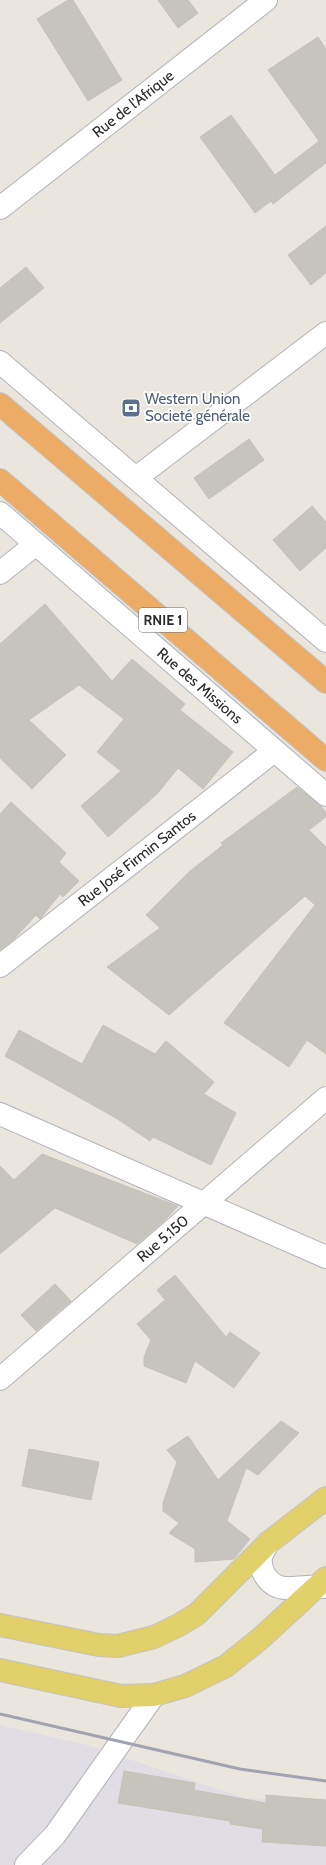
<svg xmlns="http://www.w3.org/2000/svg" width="326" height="1865" font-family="Cabin,sans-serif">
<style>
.industrial{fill:#e0dde4}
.building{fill:#c6c4bc;stroke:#c6c2b7}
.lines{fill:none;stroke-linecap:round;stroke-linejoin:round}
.minor-casing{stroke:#b1b2bc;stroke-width:24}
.major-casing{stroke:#c3c3c3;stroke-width:24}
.highway-casing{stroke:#c3c3c3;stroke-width:24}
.minor{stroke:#fff;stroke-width:22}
.major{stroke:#e2d06b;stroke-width:22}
.highway{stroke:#edac66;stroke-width:22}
.rail{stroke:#a1a2b2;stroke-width:3}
.labels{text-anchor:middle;stroke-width:3.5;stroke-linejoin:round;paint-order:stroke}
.shield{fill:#fff;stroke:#6a6a6a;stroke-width:1}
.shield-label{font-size:14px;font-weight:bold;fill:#2a2a2a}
.street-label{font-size:15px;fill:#2a2a2a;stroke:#fff}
.service-label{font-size:15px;fill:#4e5e75;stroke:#fff;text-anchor:start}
</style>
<rect width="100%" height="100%" fill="#eae6dd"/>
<polygon class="industrial" points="0,1725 87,1745 245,1798 326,1802 326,1865 0,1865"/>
<g class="building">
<polygon points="68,0 73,0 122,80 88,101 37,19"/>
<polygon points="158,0 188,0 198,13 178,28"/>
<polygon points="318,37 326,49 326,163 273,204 271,201 255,213 200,137 231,115 275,175 319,141 268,70"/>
<polygon points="326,226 326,273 311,285 288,255"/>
<polygon points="26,267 44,288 0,323 0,288"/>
<polygon points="249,439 264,460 209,499 194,478"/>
<polygon points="312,506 326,522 326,548 300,571 273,540"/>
<polygon points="45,604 112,681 132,659 185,704 180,710 233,752 203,789 178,768 158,793 108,837 81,806 121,771 97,752 124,719 79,685 29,720 66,755 32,789 0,758 0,644"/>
<polygon points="297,787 321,806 326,813 326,817 309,830 326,847 326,1054 307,1040 289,1067 224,1023 315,905 305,896 169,1015 107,967 160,928 146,915 189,872 223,845 221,843"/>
<polygon points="11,802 66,853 59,862 79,881 63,897 60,894 40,919 36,915 14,939 0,950 0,814"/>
<polygon points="103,1025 155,1054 166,1041 214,1082 204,1094 236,1113 211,1165 153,1137 150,1141 116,1118 5,1056 19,1030 82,1064"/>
<polygon points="42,1154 178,1206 165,1220 137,1244 55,1208 0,1254 0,1166 14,1180"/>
<polygon points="175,1275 226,1337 230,1332 260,1353 234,1388 195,1361 186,1383 144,1366 144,1357 151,1340 137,1324 165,1300 157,1290"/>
<polygon points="55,1284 71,1301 36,1331 21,1315"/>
<polygon points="281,1421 299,1433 258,1475 246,1468 227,1521 250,1539 234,1559 195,1562 195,1549 169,1533 179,1523 163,1511 163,1503 177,1462 167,1450 188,1436 218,1480"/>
<polygon points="29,1449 99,1462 91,1500 22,1486"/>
<polygon points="124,1771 195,1783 194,1790 266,1803 266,1795 326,1800 326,1846 262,1842 263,1829 230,1824 230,1821 118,1803"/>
</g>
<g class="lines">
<g class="minor-casing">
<g id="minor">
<path id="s1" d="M0,208L266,0"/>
<polyline points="0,362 326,641"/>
<polyline points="136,478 326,333"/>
<path id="s2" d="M0,513L326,795"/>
<polyline points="0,573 36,544"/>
<path id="s3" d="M0,966L274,751"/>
<polyline points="0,1114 326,1257"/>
<path id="s4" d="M0,1379L326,1098"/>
<path d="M268,1543C266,1547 262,1553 261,1557C259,1572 270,1587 285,1588C299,1589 312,1585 326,1587"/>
<polyline points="26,1865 55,1835 154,1695"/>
</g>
</g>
<g class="major-casing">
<g id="major">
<polyline points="0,1625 99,1645 118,1646 154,1637 179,1625 197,1614 268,1543 326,1498"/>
<polyline points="0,1670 121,1696 154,1695 185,1686 226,1666 261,1638 326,1578"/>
</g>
</g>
<g class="highway-casing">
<g id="highway">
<polyline points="0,404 326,682"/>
<polyline points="0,480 326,760"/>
</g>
</g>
<use href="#minor" class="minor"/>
<use href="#major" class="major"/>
<use href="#highway" class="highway"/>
<polyline class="rail" points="0,1714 240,1769 326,1781"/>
</g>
<defs>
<g id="bank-square" transform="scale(1)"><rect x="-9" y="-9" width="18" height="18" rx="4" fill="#5c6f8a" stroke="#fff"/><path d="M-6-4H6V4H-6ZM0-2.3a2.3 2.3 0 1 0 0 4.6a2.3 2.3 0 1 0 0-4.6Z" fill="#fff"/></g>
</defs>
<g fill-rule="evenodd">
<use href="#bank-square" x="131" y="408"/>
</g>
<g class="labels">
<rect class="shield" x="139" y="608" width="48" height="24" rx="3"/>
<g class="shield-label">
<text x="163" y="625">RNIE 1</text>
</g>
<g class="street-label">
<text dy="5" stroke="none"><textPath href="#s1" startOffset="169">Rue de l'Afrique</textPath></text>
<text dy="5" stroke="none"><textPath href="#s2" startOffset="264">Rue des Missions</textPath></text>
<text dy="5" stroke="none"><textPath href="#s3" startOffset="174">Rue José Firmin Santos</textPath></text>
<text dy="5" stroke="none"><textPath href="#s4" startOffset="215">Rue 5.150</textPath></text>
</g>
<g class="service-label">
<text x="145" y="404">Western Union<tspan x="145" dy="17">Societé générale</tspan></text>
</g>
</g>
</svg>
